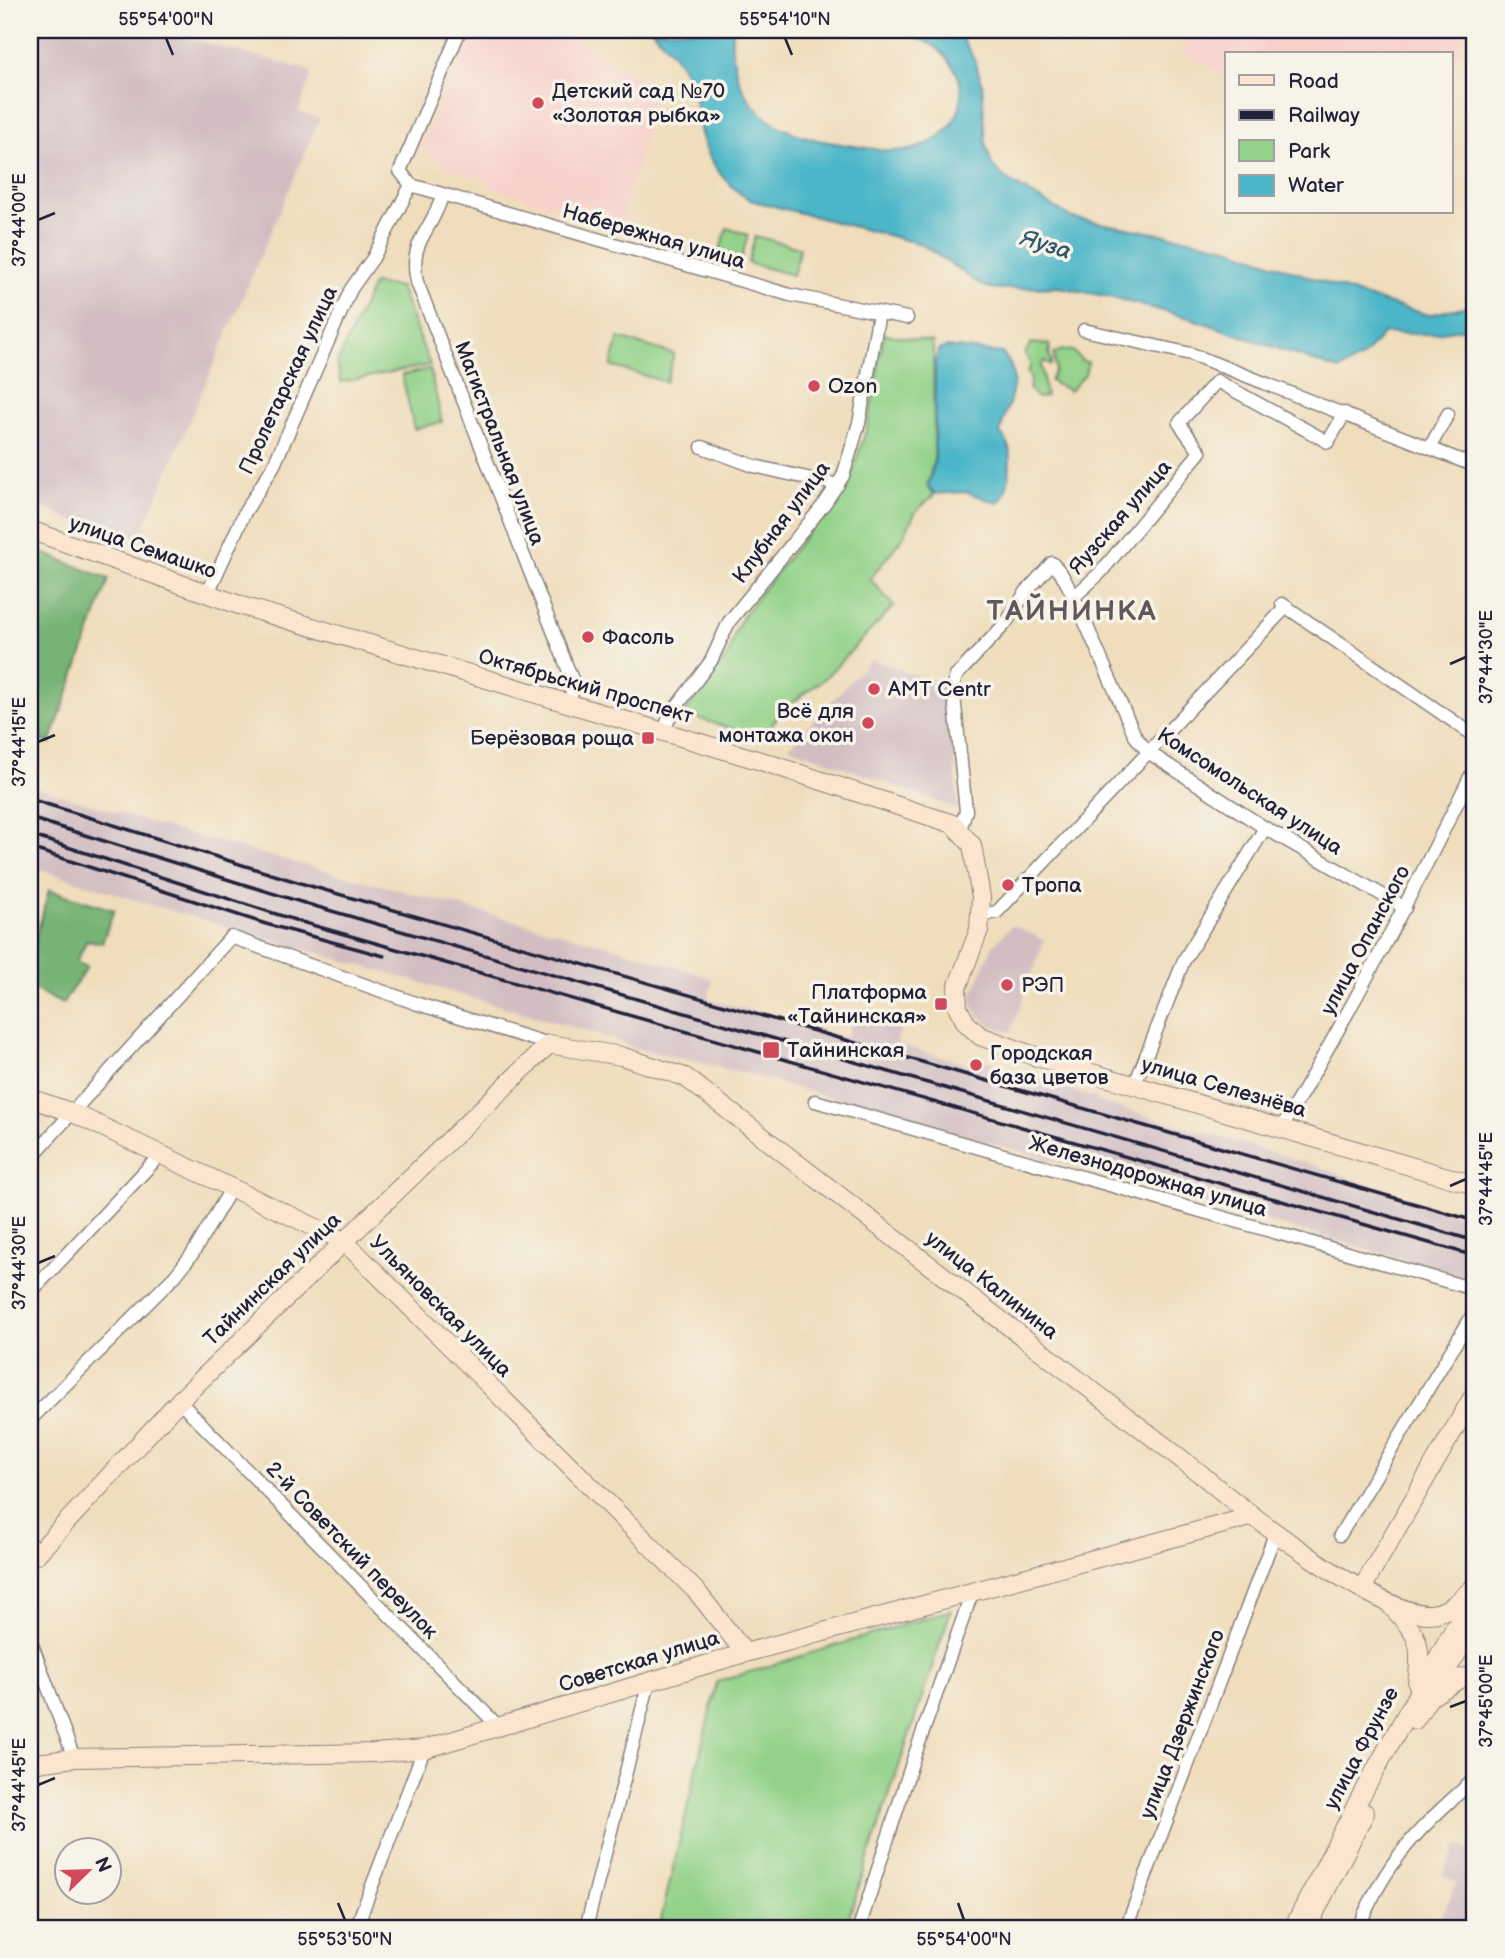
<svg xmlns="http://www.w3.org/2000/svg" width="1505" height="1958" font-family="'Balsamiq Sans',sans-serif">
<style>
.built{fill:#f7d0ca}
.industrial{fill:#d2bec2}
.green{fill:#93d289;stroke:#5a7a62;stroke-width:2}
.forest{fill:#76b475;stroke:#4c6b58;stroke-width:2}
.water{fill:#4bb6c8;stroke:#366c82;stroke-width:2}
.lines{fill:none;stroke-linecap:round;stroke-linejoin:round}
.street-casing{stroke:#88807c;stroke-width:15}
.secondary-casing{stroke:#88807c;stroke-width:20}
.street{stroke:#fff;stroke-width:12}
.secondary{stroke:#fbe5cf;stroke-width:18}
.rail{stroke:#22223b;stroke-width:3.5}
.ticks{fill:none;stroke:#22223b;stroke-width:2.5}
.poi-dot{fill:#d1495b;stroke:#f7f3e8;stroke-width:2.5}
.labels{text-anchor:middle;stroke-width:7;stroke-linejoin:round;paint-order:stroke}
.poi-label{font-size:21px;fill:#22223b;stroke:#f7f3e8;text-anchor:start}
.street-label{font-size:21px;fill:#22223b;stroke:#f7f3e8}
.water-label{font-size:23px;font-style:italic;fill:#30566c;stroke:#f7f3e8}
.district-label{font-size:28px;font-weight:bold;letter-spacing:2px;fill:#64575c;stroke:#f7f3e8}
.neatline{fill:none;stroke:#22223b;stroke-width:2.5}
.ticks-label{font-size:18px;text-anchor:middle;fill:#22223b}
</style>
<rect width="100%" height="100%" fill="#f7f3e8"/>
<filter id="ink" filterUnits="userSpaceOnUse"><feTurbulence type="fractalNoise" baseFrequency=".0143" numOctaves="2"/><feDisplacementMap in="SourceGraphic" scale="14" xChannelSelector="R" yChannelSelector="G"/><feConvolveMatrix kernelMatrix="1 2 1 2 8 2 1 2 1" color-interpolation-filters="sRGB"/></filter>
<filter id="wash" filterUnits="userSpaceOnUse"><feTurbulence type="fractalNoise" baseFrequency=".00686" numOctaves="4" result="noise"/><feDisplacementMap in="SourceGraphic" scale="28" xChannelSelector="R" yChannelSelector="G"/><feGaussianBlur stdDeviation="1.57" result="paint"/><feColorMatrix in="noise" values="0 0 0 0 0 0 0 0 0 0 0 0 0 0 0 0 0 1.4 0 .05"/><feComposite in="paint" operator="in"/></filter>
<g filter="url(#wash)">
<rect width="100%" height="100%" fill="#efddbc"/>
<g class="built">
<polygon points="472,30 567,30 596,54 644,81 654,106 619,226 488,187 490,180 452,170 421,146"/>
<polygon points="1193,30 1468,30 1451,72 1451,54 1227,54 1227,75 1182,53"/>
</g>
<g class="industrial">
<polygon points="30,30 157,30 312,71 299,112 320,118 136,545 30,503"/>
<polygon points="871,659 950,688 958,809 789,747"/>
<polygon points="30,785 173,830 621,949 713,979 708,999 843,1037 847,1036 854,1014 900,1029 897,1044 977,1067 983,1066 985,1060 1069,1087 1069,1090 1097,1098 1096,1101 1317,1166 1475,1221 1475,1280 737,1071 634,1048 614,1039 152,905 30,866"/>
<polygon points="1012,925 1044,940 1011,1032 989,1025 979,1016 972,1005 972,995 992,947"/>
<polygon points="1458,1844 1475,1854 1475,1928 1436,1928 1457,1882 1442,1875"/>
</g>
<g class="green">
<polygon points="727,228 748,235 741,260 719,253"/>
<polygon points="755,236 800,248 793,275 748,263"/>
<polygon points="373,284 400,287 430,365 341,382 337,363"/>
<polygon points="884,334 933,342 934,460 927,486 934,495 916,511 903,537 870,579 894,606 824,679 784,709 761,738 684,714 729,653 736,629 745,613 850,478 867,428"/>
<polygon points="619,338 674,354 666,382 611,366"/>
<polygon points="1031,343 1050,345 1049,354 1052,361 1051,365 1044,361 1041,365 1046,396 1037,398 1029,389 1031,379 1027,372 1031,365 1025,353"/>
<polygon points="1062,350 1073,351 1082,361 1088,362 1085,374 1070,391 1050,381 1056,369 1054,354"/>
<polygon points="430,369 442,422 414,429 402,375"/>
<polygon points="951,1610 845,1928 659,1928 717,1682"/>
</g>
<g class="forest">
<polygon points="30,548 109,579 50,743 30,737"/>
<polygon points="49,890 114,910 102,943 87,940 76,962 87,967 62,1004 30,987 30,959"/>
</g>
<g class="water">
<path d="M652,30H733C730,47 733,61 738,77C757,130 803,139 854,146C874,149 897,154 917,148C963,134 977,85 941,52C929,40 909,36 893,30H956L974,58L982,83L986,145L992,165L1007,180L1073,218L1220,245L1366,297L1429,315L1475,304V327L1429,334L1384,333L1362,358L1339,370L1193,319L1110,297L1059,287L995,289L983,286L921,244L750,200C720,182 704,154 698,120C696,110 696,99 692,88C684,65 668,47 652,30Z"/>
<path d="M947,347L1002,353C1026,377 1006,406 1000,432C1002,438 1008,440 1009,447C1011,462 1010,495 997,503L966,492L935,494L928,486L935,459V360L939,350Z"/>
</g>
</g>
<g filter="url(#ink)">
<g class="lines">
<g class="street-casing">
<g id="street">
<polyline points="460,30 400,171 411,185 790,295 907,318"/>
<path d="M442,196C432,232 408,240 417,282L573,682L570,706"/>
<polyline points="1084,330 1191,354 1475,466"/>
<polyline points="702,447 754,466 838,485"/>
<polyline points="1430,447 1448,414"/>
<polyline points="207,595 245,512 274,465 351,289 373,258 411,185"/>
<polyline points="1074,597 1135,736 1148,752 1265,828 1405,908"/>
<polyline points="1282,604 1475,736"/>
<polyline points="663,732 671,714 711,661 729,622 825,503 843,476 859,423 879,313"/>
<polyline points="960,829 966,811 953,686 956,676 1005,624 1026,592 1052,563 1061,573 1074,597 1101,572 1200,452 1179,423 1217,381 1328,442 1345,413"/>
<polyline points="981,915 997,912 1285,608"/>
<polyline points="1135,1084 1184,960 1265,828"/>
<polyline points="815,1101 1470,1288"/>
<path d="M1282,1127C1352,1010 1415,889 1475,767"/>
<polyline points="30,1159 231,937 418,1004 549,1044"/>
<polyline points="30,1293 161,1154"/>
<polyline points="179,1401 498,1726"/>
<polyline points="30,1420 175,1276 193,1253 231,1189"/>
<polyline points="1340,1535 1475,1311"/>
<polyline points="30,1639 74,1758"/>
<polyline points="356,1928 424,1749"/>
<polyline points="586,1928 649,1682"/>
<polyline points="859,1928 913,1760 973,1590"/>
<polyline points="1126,1928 1275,1534"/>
<path d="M1358,1928C1387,1860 1419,1827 1475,1779"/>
</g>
</g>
<g class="secondary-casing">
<g id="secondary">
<polyline points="30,530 242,606 761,761 953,824 972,845 981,897 979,930 957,988 958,1008 966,1023 980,1036 1037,1057 1475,1185"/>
<polyline points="30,1098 73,1113 344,1241 698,1593 745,1653"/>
<path d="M30,1547L36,1555L179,1401L549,1044L621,1056L685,1077L1202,1475C1242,1510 1380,1616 1430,1614C1449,1613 1462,1598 1475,1586"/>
<polyline points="1363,1587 1475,1393"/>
<path d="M1391,1606C1419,1636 1423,1643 1417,1683"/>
<polyline points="1434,1695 1461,1678 1475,1676"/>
<polyline points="1415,1720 1475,1625"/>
<polyline points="30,1764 74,1758 375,1753 424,1749 745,1653 1250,1517"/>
<polyline points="1293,1928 1362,1794 1473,1595"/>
<polyline points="1307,1928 1365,1813"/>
</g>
</g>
<use href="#street" class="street"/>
<use href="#secondary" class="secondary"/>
<g class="rail">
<polyline points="30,799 307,885 1475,1221"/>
<polyline points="30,818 304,903 1475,1241"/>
<polyline points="30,835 298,921 1475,1256"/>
<polyline points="30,848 266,924 384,956"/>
</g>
</g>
</g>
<path class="ticks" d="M166,38L173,55M785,38L792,55M38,220L55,213M1450,664L1466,657M38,742L55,735M1450,1186L1466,1179M38,1263L55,1256M1450,1707L1466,1701M38,1785L55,1778M338,1903L345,1920M958,1903L964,1920"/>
<g class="poi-dot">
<circle cx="538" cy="103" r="7"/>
<circle cx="814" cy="386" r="7"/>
<circle cx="588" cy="637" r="7"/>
<circle cx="874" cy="689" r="7"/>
<circle cx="868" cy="723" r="7"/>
<rect x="641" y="731" width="14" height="14" rx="3.5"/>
<circle cx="1008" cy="885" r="7"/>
<circle cx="1007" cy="985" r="7"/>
<rect x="934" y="997" width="14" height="14" rx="3.5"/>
<rect x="762" y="1041" width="18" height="18" rx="3.5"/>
<circle cx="976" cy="1065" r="7"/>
</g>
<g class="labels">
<g class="poi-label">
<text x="552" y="98">Детский сад №70<tspan x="552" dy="24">«Золотая рыбка»</tspan></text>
<text x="828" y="393">Ozon</text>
<text x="602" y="644">Фасоль</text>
<text x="888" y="696">AMT Centr</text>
<text x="854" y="718" text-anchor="end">Всё для<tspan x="854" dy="24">монтажа окон</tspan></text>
<text x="634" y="745" text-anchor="end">Берёзовая роща</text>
<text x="1022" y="892">Тропа</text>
<text x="1021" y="992">РЭП</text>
<text x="927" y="999" text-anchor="end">Платформа<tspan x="927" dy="24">«Тайнинская»</tspan></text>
<text x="787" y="1057">Тайнинская</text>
<text x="990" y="1060">Городская<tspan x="990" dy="24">база цветов</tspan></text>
</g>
<g class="street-label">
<text transform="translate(654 236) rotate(16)" y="7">Набережная улица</text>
<text transform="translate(288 380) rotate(-65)" y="7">Пролетарская улица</text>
<text transform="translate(500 443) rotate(69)" y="7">Магистральная улица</text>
<text transform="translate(1120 517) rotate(-49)" y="7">Яузская улица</text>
<text transform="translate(781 522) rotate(-53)" y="7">Клубная улица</text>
<text transform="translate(143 547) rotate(19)" y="7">улица Семашко</text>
<text transform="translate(586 686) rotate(16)" y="7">Октябрьский проспект</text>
<text transform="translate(1250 791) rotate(33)" y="7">Комсомольская улица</text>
<text transform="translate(1365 940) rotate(-62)" y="7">улица Опанского</text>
<text transform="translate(1224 1087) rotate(16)" y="7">улица Селезнёва</text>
<text transform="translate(1148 1176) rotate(16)" y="7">Железнодорожная улица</text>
<text transform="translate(272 1279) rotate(-44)" y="7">Тайнинская улица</text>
<text transform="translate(992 1285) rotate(38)" y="7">улица Калинина</text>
<text transform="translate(441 1306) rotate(45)" y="7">Ульяновская улица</text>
<text transform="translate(352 1550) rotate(46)" y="7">2-й Советский переулок</text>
<text transform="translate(639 1661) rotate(-17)" y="7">Советская улица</text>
<text transform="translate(1182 1724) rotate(-69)" y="7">улица Дзержинского</text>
<text transform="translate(1361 1748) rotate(-62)" y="7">улица Фрунзе</text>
</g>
<g class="water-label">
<text transform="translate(1046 244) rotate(17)" y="8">Яуза</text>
</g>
<g class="district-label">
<text x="1072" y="620">ТАЙНИНКА</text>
</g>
</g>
<rect width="1505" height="1958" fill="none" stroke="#f7f3e8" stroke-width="77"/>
<rect x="1225" y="52" width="228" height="161" fill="#f7f3e8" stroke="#a29fa3" stroke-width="2"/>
<rect x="1239" y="75" width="35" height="10" fill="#fbe5cf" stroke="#a29fa3" stroke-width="2"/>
<text x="1288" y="88" font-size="21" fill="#22223b">Road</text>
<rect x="1239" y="110" width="35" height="10" fill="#22223b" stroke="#a29fa3" stroke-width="2"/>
<text x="1288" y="122" font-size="21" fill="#22223b">Railway</text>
<rect x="1239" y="140" width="35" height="21" fill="#93d289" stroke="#a29fa3" stroke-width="2"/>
<text x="1288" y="158" font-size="21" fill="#22223b">Park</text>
<rect x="1239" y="175" width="35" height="21" fill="#4bb6c8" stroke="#a29fa3" stroke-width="2"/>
<text x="1288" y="192" font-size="21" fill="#22223b">Water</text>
<g transform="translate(88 1871) rotate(67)"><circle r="33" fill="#f7f3e8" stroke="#a29fa3" stroke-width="2"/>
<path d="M0-5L12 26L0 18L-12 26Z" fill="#d1495b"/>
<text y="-10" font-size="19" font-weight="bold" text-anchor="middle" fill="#22223b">N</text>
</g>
<rect x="38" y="38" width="1428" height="1882" class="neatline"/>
<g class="ticks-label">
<text x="166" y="25">55°54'00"N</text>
<text x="785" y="25">55°54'10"N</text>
<text transform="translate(19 220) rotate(-90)" y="6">37°44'00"E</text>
<text transform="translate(1486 657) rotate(-90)" y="6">37°44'30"E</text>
<text transform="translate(19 742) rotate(-90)" y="6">37°44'15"E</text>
<text transform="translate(1486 1179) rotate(-90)" y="6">37°44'45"E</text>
<text transform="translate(19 1263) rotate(-90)" y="6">37°44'30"E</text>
<text transform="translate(1486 1701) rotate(-90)" y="6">37°45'00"E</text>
<text transform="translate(19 1785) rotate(-90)" y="6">37°44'45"E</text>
<text x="345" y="1945">55°53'50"N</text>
<text x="964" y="1945">55°54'00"N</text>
</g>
</svg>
